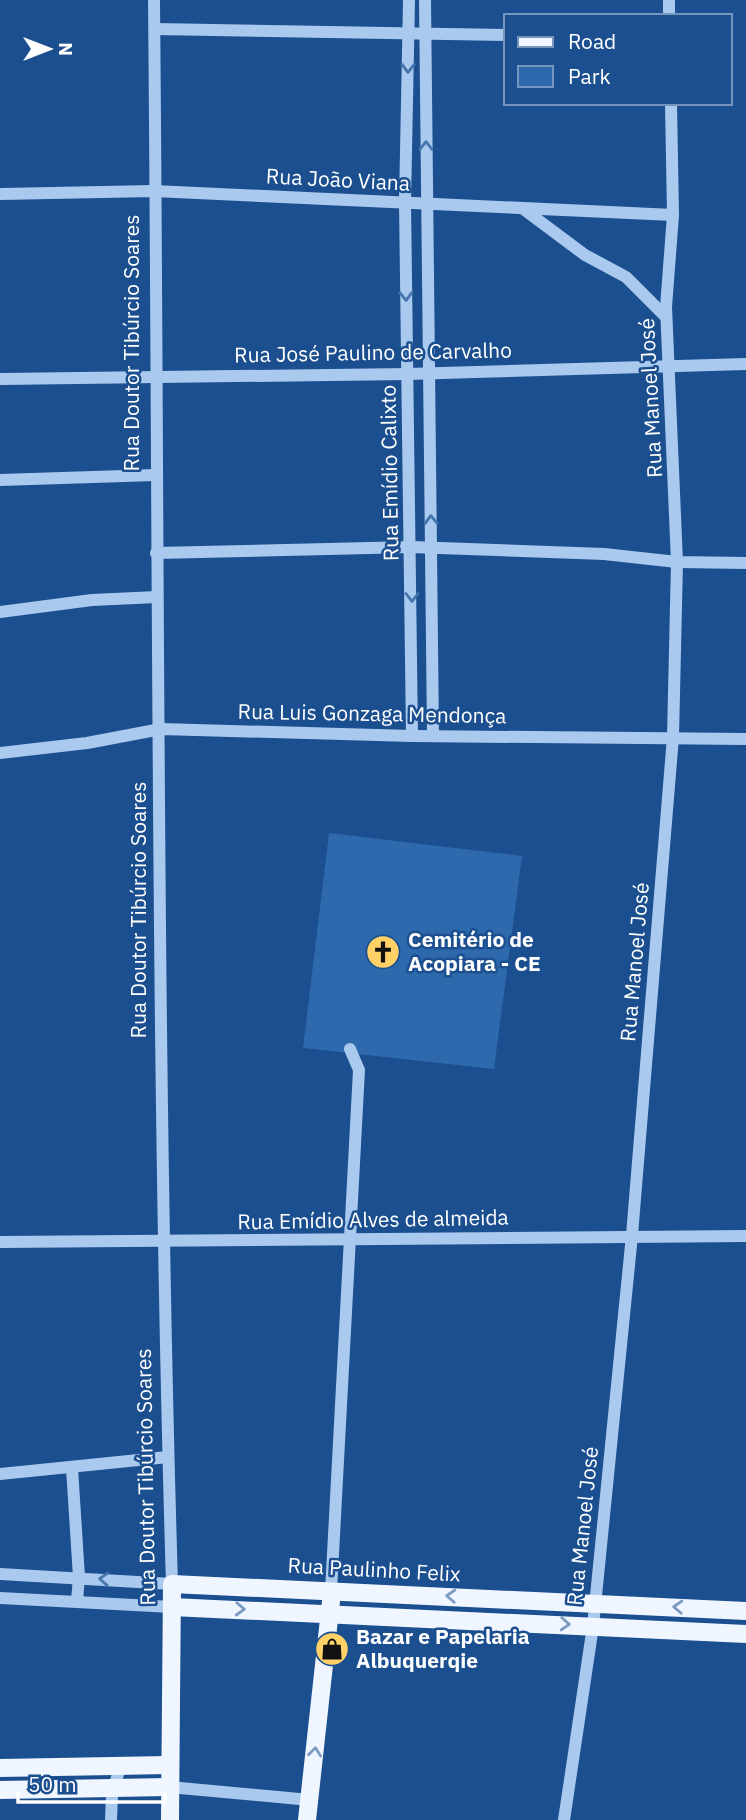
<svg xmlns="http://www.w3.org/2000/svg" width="746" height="1820" font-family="'IBM Plex Sans',sans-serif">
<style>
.green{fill:#2e69ad}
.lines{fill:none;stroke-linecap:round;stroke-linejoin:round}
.minor{stroke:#a9c9ee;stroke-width:12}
.major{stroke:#f0f6ff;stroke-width:18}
.oneway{stroke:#4674ac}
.oneway2{stroke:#7b9ac1}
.labels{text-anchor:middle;stroke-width:5;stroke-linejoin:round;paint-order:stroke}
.street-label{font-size:21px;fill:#fff;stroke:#1b4f8f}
.poi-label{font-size:21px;font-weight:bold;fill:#fff;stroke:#1b4f8f;text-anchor:start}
</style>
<rect width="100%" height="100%" fill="#1b4f8f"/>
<polygon class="green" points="329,833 522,856 494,1069 303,1048"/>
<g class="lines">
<g class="minor">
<polyline points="409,0 405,202 412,736"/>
<polyline points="425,0 433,735"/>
<polyline points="669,0 669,16"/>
<polyline points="155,29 506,35"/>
<polyline points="0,194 154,191 673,215"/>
<polyline points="522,208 585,255 626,277 666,317"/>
<polyline points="0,379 408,374 746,364"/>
<polyline points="0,480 155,475"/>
<polyline points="156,553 412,547 604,554 677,562 746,563"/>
<polyline points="0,612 92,600 157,597"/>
<polyline points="0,753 87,743 161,729 412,736 746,739"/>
<polyline points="0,1242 746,1236"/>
<polyline points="72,1468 79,1577 77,1601"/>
<polyline points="0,1474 168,1457"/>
<path d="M0,1574L172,1584C156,1056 159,528 154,0"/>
<polyline points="331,1591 359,1070 350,1049"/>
<polyline points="0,1598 172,1607"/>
<polyline points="169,1787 310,1800"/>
<polyline points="111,1820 112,1795 120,1767"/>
<polyline points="564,1820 593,1626 632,1235 673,737 677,562 666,307 673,215 671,103"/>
</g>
<g class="major">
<polyline points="172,1607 746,1634"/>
<polyline points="0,1768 169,1765"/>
<polyline points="0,1790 169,1787"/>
<polyline points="170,1820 172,1584 746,1611"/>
<polyline points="307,1820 331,1601"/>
</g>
</g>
<defs><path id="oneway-chevron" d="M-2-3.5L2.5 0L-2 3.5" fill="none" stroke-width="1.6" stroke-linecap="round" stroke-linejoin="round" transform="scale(1.75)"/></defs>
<g class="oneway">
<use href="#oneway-chevron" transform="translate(408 68) rotate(91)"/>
<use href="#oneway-chevron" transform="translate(426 146) rotate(-90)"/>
<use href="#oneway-chevron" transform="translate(406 296) rotate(89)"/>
<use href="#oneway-chevron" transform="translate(431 520) rotate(-91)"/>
<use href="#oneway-chevron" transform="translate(412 597) rotate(90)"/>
<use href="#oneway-chevron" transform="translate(104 1579) rotate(-176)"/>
</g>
<g class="oneway2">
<use href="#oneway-chevron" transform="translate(451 1596) rotate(-177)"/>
<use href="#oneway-chevron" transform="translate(678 1607) rotate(-177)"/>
<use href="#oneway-chevron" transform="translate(240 1609) rotate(2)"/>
<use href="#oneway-chevron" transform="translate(565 1624) rotate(3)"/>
<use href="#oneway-chevron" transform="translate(315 1752) rotate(-84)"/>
</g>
<defs>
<g id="church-disc" transform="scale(1.75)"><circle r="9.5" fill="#ffd166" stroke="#1b4f8f"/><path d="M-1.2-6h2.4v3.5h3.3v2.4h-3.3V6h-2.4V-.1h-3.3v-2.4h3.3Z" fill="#111"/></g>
<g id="shop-disc" transform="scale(1.75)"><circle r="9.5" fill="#ffd166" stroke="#1b4f8f"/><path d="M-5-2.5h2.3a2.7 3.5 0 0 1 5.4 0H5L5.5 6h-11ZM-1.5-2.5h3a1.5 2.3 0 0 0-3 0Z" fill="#111"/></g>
</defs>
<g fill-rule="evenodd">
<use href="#church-disc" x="383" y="952"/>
<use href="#shop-disc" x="332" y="1649"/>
</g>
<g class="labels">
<g class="street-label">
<text transform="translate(338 180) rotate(3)" y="7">Rua João Viana</text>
<text transform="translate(132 343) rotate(-90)" y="7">Rua Doutor Tibúrcio Soares</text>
<text transform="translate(373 353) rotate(-1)" y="7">Rua José Paulino de Carvalho</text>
<text transform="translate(651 398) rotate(-93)" y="7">Rua Manoel José</text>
<text transform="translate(390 473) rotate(-91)" y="7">Rua Emídio Calixto</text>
<text transform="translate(372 714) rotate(1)" y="7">Rua Luis Gonzaga Mendonça</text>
<text transform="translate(139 910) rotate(-90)" y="7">Rua Doutor Tibúrcio Soares</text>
<text transform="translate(635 962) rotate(-85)" y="7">Rua Manoel José</text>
<text transform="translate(373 1220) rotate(-1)" y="7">Rua Emídio Alves de almeida</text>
<text transform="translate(146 1477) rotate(-91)" y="7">Rua Doutor Tibúrcio Soares</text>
<text transform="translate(583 1526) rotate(-84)" y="7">Rua Manoel José</text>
<text transform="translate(374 1570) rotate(3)" y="7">Rua Paulinho Felix</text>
</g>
<g class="poi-label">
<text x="408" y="947">Cemitério de<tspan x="408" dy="24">Acopiara - CE</tspan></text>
<text x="356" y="1644">Bazar e Papelaria<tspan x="356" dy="24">Albuquerqie</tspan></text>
</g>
</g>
<rect x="504" y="14" width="228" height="91" fill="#1b4f8f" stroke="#7695bc" stroke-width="2"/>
<rect x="518" y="37" width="35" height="10" fill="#f0f6ff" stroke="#7695bc" stroke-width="2"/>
<text x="568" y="49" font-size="21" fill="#ffffff">Road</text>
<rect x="518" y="66" width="35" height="21" fill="#2e69ad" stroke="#7695bc" stroke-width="2"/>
<text x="568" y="84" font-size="21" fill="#ffffff">Park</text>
<g transform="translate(49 49) rotate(90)" stroke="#1b4f8f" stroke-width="5" paint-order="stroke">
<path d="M0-5L12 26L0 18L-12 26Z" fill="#ffffff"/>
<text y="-10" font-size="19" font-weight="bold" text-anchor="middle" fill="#ffffff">N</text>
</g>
<path d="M18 1792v10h147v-10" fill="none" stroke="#ffffff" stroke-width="3.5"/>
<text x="28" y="1792" font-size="21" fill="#ffffff" stroke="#1b4f8f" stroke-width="5" paint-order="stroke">50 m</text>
</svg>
